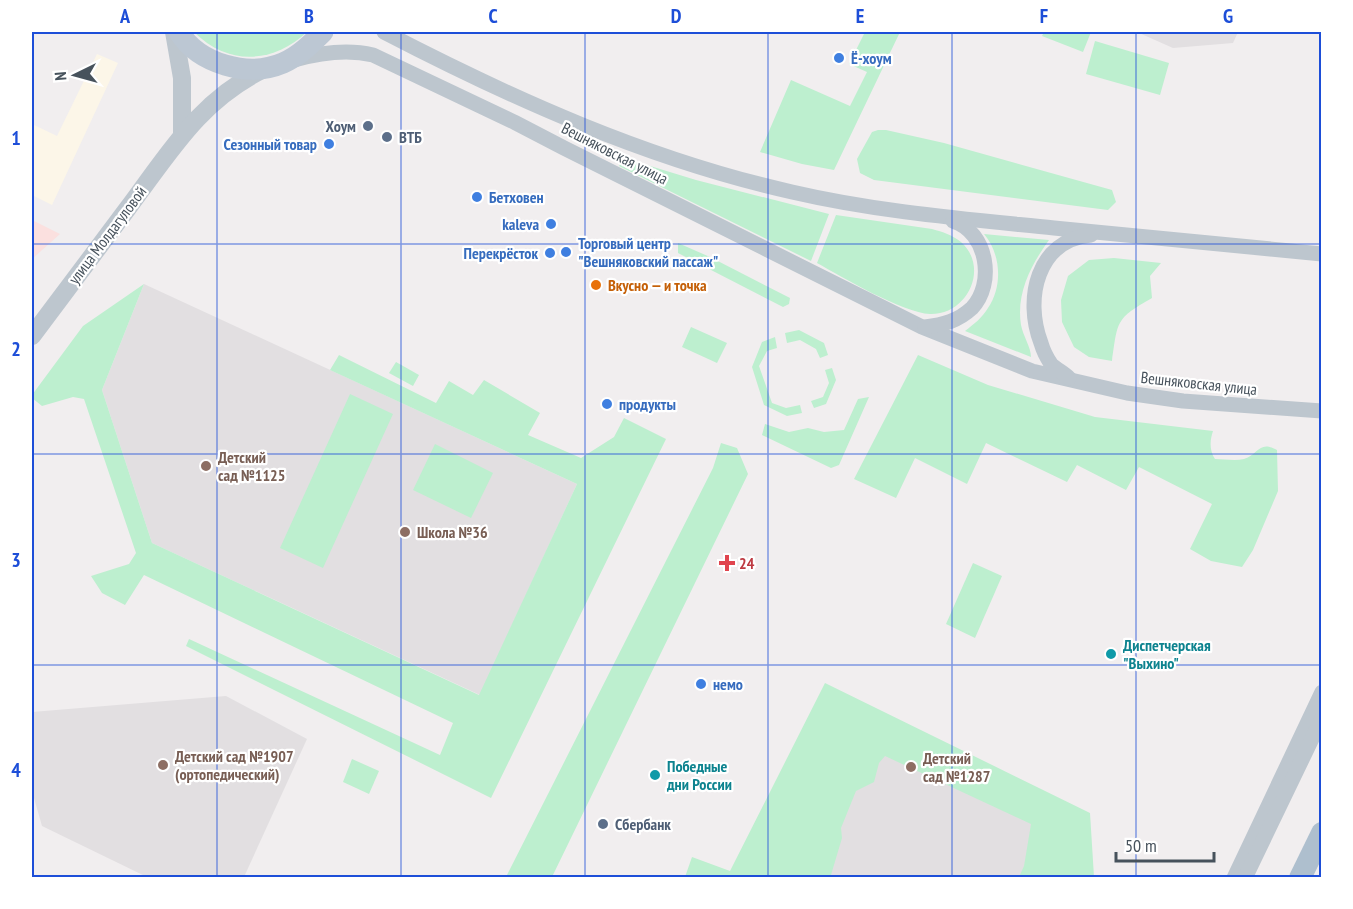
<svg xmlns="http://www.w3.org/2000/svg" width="1353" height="909" font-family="'PT Sans Narrow',sans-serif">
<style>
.commercial{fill:#fcf6e8}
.education{fill:#e2dfe1}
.medical{fill:#fbe0df}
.green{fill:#bdefcf}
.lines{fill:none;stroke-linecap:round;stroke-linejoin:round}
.minor{stroke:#bdc6ce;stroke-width:15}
.tertiary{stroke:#bdc6ce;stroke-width:18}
.secondary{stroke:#bcc7d3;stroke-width:21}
.primary{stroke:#aebfce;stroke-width:22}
.grid{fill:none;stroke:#1d4ed8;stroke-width:1.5;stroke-opacity:0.55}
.shop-dot{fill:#3f7fe0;stroke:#fff;stroke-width:2}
.service-dot{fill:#5c6f8a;stroke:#fff;stroke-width:2}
.food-dot{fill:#e8710a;stroke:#fff;stroke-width:2}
.education-dot{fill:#8d6e63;stroke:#fff;stroke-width:2}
.health-dot{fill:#e0444e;stroke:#fff;stroke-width:2}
.culture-dot{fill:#0f9aa8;stroke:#fff;stroke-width:2}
.labels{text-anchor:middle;stroke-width:4.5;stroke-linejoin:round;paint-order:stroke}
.shop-label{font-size:16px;font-weight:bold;fill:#366cbe;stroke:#fff;text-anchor:start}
.service-label{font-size:16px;font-weight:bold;fill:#4e5e75;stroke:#fff;text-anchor:start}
.street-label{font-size:16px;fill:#47525c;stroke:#fff}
.food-label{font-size:16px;font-weight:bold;fill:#c56008;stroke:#fff;text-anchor:start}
.education-label{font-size:16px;font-weight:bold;fill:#785e54;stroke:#fff;text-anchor:start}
.health-label{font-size:16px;font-weight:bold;fill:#be3a42;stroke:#fff;text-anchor:start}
.culture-label{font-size:16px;font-weight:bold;fill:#0d838f;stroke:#fff;text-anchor:start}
.neatline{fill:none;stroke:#1d4ed8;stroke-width:2}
.grid-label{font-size:20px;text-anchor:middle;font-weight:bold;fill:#1d4ed8}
</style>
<rect width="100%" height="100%" fill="#f1eeef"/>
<polygon class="commercial" points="97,54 118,63 52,205 32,195 32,124 57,136"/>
<g class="education">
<polygon points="1137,32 1238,32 1233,43 1173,48"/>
<polygon points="144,284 577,484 480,695 152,543 102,390"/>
<polygon points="226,696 307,739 244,877 147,877 42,826 32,791 32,712"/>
<polygon points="874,726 1057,808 1026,877 807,878"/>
</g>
<polygon class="medical" points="32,220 60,234 32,259"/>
<g class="green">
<path d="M194,32H307C273,64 228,66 194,32Z"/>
<polygon points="865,32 900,32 834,170 802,164 760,152 791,80 850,106 867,72 849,64"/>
<polygon points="1044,32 1091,32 1083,52 1042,36"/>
<polygon points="1095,41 1169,63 1160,95 1086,74"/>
<polygon points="878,130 886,130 944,143 1112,190 1116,202 1108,210 874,180 860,173 857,159 872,132"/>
<polygon points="624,158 696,180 829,214 811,261 619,166"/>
<path d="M836,215L932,229C943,232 952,235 961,242C990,268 967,315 930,314C903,313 842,277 817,263Z"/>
<path d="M984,234L1049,240C1031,265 1016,293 1021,325C1023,336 1031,347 1031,357L965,331C974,324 982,318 988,308C1003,286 1001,254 984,234Z"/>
<polygon points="678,243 710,257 790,298 789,304 783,307 678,253"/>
<path d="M1114,258L1161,263L1150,276L1152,298C1115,319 1118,321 1112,361L1089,357L1074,347L1062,322L1061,300L1068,276L1089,260Z"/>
<polygon points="144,284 102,390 152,543 479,695 577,484 330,370 339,355 436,403 449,381 473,395 484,380 540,413 528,435 581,458 614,437 624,418 666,439 491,798 186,646 189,639 440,755 453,723 144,575 125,605 102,593 91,576 129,564 136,553 84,399 73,397 42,406 32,398 32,395 83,326"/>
<polygon points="691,327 727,343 717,363 682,347"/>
<polygon points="799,330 824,343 828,355 820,358 816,349 800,340 787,343 785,333"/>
<polygon points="775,337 777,348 767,351 759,366 772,403 786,408 800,405 802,413 787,416 764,405 752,367 762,342"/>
<path d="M918,355L988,385L1095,417L1213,431C1210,440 1209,450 1215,459C1224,459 1235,461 1244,459C1259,454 1259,440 1277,450L1278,491L1253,550L1242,567L1211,561L1190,549L1212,504L1139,467L1126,490L1077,465L1067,482L986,443L967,484L915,458L896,498L854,479Z"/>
<polygon points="396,362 419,375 413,386 389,373"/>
<polygon points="832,368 836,380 826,404 814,408 811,401 823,397 829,383 825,370"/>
<polygon points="350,394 393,414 323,568 280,548"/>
<polygon points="869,397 839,465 831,468 762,435 765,424 789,432 808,428 824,432 844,430 858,399"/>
<polygon points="721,443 737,448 748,474 552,877 506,877 713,468"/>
<polygon points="435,444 493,473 471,518 413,490"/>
<polygon points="973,563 1002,576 975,638 946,624"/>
<polygon points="825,683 1090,813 1094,877 1019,877 1024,866 1031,824 885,756 879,763 874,782 856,791 841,828 842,838 831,875 833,877 685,877 692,857 730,871"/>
<polygon points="352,759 379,771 369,794 343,782"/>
</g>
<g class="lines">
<g class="minor">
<path d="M384,32C513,99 649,160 792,192C878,212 966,219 1054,228C1143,236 1232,246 1322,254"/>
<path d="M294,60C319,53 348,49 373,55L514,122L564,148L922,327L1032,371L1127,393L1183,401L1322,411"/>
<path d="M925,327C943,325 958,321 972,308C995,284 988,232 953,221"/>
<path d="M1069,378C1064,373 1056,369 1051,364C1047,358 1043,350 1041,343C1024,299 1037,240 1091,235"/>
<polyline points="1234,878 1322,692"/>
<polyline points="1245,878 1322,718"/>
</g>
<g class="tertiary">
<polyline points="174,32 182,78 182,134"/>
<path d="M32,336C64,294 96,251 128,208C170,152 199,101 264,69"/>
</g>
<path class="secondary" d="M179,32C199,64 248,78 283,63C299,56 311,44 323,32"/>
<polyline class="primary" points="1300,878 1322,833"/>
</g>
<path class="grid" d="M217,32V878M401,32V878M585,32V878M768,32V878M952,32V878M1136,32V878M32,244H1322M32,454H1322M32,665H1322"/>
<g class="shop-dot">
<circle cx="839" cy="58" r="6"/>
<circle cx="329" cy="144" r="6"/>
<circle cx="477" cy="197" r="6"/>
<circle cx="551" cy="224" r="6"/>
<circle cx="566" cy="252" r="6"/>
<circle cx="550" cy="253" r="6"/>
<circle cx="607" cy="404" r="6"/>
<circle cx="701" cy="684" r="6"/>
</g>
<g class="service-dot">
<circle cx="368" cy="126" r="6"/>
<circle cx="387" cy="137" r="6"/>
<circle cx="603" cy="824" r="6"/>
</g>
<circle class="food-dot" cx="596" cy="285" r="6"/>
<g class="education-dot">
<circle cx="206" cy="466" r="6"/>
<circle cx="405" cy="532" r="6"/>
<circle cx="163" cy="765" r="6"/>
<circle cx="911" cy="767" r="6"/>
</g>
<path class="health-dot" d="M724 554h6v6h6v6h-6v6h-6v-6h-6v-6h6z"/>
<g class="culture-dot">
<circle cx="1111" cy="654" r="6"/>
<circle cx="655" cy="775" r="6"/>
</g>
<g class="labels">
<g class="shop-label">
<text x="851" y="64">Ё-хоум</text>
<text x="317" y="150" text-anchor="end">Сезонный товар</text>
<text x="489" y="203">Бетховен</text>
<text x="539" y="230" text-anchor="end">kaleva</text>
<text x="578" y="249">Торговый центр<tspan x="578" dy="18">"Вешняковский пассаж"</tspan></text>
<text x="538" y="259" text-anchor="end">Перекрёсток</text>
<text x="619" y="410">продукты</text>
<text x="713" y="690">немо</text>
</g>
<g class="service-label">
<text x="356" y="132" text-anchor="end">Хоум</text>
<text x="399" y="143">ВТБ</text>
<text x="615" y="830">Сбербанк</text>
</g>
<g class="street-label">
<text transform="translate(615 153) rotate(27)" y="6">Вешняковская улица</text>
<text transform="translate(107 235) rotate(-53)" y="6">улица Молдагуловой</text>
<text transform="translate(1199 383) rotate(6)" y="6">Вешняковская улица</text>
</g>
<g class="food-label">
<text x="608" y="291">Вкусно — и точка</text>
</g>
<g class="education-label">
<text x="218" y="463">Детский<tspan x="218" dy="18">сад №1125</tspan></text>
<text x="417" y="538">Школа №36</text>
<text x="175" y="762">Детский сад №1907<tspan x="175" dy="18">(ортопедический)</tspan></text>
<text x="923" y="764">Детский<tspan x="923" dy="18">сад №1287</tspan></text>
</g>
<g class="health-label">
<text x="739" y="569">24</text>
</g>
<g class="culture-label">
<text x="1123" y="651">Диспетчерская<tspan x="1123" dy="18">"Выхино"</tspan></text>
<text x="667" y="772">Победные<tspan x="667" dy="18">дни России</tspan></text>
</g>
</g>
<rect width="1353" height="909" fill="none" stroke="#ffffff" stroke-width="66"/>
<g transform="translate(75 75) rotate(265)" stroke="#ffffff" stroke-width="4.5" paint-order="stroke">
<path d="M0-4.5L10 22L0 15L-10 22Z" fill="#47525c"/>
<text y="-9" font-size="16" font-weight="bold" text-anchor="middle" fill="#47525c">N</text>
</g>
<path d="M1116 852v9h98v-9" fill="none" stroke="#47525c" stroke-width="3"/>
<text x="1125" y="852" font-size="18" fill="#47525c" stroke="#ffffff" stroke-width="4.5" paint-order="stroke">50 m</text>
<rect x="33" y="33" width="1287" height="843" class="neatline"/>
<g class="grid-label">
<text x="125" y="23">A</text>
<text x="309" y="23">B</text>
<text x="493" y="23">C</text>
<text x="676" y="23">D</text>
<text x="860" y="23">E</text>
<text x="1044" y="23">F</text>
<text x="1228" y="23">G</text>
<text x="16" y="145">1</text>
<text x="16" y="356">2</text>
<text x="16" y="567">3</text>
<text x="16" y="777">4</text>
</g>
</svg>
